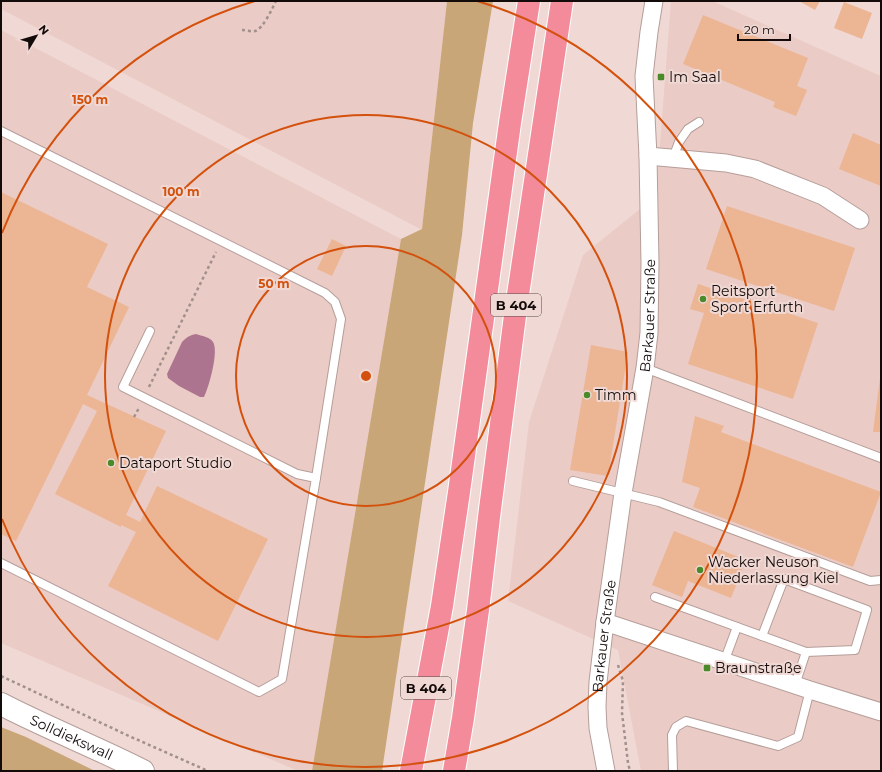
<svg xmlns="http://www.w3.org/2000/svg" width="882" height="772" font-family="Montserrat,sans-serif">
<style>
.built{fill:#ebcbc5}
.green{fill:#c9a677}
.water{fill:#ac748f}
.building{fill:#ecb594}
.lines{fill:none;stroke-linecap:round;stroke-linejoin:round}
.lane-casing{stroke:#b59e9a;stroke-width:10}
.street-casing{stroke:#b59e9a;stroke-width:19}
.secondary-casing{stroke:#b59e9a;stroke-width:24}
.highway-casing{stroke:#fff;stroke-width:24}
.path{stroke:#a1908c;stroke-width:2.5;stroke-dasharray:3 3;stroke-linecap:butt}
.lane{stroke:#fff;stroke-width:8}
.street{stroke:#fff;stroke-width:17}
.secondary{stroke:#fff;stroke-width:22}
.highway{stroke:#f38b9b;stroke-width:22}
.ring{fill:none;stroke:#d3510c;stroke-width:2}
.poi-dot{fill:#4a8a2b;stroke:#f0d9d4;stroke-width:1.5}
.labels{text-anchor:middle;stroke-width:4;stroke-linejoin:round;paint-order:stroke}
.shield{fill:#f0d9d4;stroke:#554947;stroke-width:1}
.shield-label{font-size:13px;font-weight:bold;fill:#130b0a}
.poi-label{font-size:14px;fill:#130b0a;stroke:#f0d9d4;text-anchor:start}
.street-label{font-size:14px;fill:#130b0a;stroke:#f0d9d4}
.centre{fill:#d3510c;stroke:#f0d9d4;stroke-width:2}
.ring-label{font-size:12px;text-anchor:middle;font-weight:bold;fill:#d3510c;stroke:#f0d9d4;stroke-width:4;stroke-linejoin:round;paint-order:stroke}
</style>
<rect width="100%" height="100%" fill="#f0d9d4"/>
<g class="built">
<polygon points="1,1 447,1 422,230 1,9"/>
<polygon points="671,1 712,1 881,76 881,771 641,771 618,650 508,601 529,422 583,255 656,196"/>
<polygon points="1,30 401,239 312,771 298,771 1,643"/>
</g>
<g class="green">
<polygon points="447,1 493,1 473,123 462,235 382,771 312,771 401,239 422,229"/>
<polygon points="1,727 26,737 95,771 1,771"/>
</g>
<path class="water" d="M196,334C202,336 210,337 213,342C219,351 209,387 204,397H200L179,386L168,378L167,374L182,342C187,337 190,335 196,334Z"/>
<g class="building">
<polygon points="799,1 820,1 815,10"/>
<polygon points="844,2 872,13 862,39 834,28"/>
<polygon points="703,15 808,58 797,86 807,90 796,116 773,107 775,102 683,64"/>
<polygon points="853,133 881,145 881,186 839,169"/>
<polygon points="1,192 108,244 87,287 129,307 87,395 166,431 126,515 140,522 157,486 268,539 218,641 108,586 136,532 121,525 121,527 55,494 97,411 83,404 16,541 1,534"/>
<polygon points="727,206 855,248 834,311 706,269"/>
<polygon points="332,239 346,246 332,276 317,269"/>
<polygon points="698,284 818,323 793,399 688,364 704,313 690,309"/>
<polygon points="591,345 628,352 608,476 570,470"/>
<polygon points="880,378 881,378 881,432 873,432"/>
<polygon points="695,416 724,426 721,432 881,492 853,567 693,507 700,488 682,482"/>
<polygon points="674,531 746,560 731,598 688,581 682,597 652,585"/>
</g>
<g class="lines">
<g class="lane-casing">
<g id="lane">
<polyline points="1,131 325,293 335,302 341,319 316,478"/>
<polyline points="673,158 679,142 688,129 699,122"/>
<polyline points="645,368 881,458"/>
<polyline points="573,481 659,502 870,581 881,580"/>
<polyline points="1,563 259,692 282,679 316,478 297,474 123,387 150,331"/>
<polyline points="655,597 806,652 795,685"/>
<polyline points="762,636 784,579 867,610 855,650 806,652"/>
<polyline points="724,662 737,627"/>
<polyline points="673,771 672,735 676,727 686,721 778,746 798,737 810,690"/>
</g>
</g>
<g class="street-casing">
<g id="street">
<polyline points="648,156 726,163 755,169 823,196 860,220"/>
<polyline points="605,622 810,690 881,712"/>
<path id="s1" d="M606,771L598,728L597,707L598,682L605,622L623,493L645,368L649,333L650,263L648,156L644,76L649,32L654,1"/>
</g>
</g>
<g class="secondary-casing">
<g id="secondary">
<path id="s2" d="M1,704C47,728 96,747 143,771"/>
</g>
</g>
<g class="highway-casing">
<g id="highway">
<polyline points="411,771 442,606 459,492 510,123 529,1"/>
<polyline points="454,771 463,718 478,610 490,509 516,308 562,1"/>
</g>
</g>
<g class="path">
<path d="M242,30C246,30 251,32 255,31C263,29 272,9 276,1"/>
<polyline points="149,387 216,252"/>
<polyline points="134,417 139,408"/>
<polyline points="618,665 623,681 622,713 628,763 630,771"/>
<polyline points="1,676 129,736 208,771"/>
</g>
<use href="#lane" class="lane"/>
<use href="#street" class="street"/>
<use href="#secondary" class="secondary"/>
<use href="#highway" class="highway"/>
</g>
<g class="ring">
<circle cx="366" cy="376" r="130"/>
<circle cx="366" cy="376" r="261"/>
<path d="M2 233A391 391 0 0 1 255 1M477 1A391 391 0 1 1 2 519"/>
</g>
<g class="poi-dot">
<rect x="657" y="73" width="8" height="8" rx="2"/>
<circle cx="703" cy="299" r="4"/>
<circle cx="587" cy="395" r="4"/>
<circle cx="111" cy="463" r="4"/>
<circle cx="700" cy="570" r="4"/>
<rect x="703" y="664" width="8" height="8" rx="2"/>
</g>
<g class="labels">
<g class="shield">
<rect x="491" y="294" width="50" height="22" rx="3"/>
<rect x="401" y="677" width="50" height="22" rx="3"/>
</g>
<g class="shield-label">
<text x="516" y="310">B 404</text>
<text x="426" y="693">B 404</text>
</g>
<g class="poi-label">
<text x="669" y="82">Im Saal</text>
<text x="711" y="296">Reitsport<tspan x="711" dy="16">Sport Erfurth</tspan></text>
<text x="595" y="400">Timm</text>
<text x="119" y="468">Dataport Studio</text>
<text x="708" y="567">Wacker Neuson<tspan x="708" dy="16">Niederlassung Kiel</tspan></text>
<text x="715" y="673">Braunstraße</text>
</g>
<g class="street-label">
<text dy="5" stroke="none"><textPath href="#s1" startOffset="460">Barkauer Straße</textPath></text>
<text dy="5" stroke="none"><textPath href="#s1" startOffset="136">Barkauer Straße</textPath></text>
<text dy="5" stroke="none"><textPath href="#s2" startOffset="78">Solldiekswall</textPath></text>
</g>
</g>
<circle cx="366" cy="376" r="6" class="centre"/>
<g class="ring-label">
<text x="90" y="104">150 m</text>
<text x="181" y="196">100 m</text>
<text x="274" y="288">50 m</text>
</g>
<rect width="882" height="772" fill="none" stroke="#130b0a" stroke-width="4"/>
<g transform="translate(36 36) rotate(52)" stroke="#f0d9d4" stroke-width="3" paint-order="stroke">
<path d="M0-3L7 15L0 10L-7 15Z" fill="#130b0a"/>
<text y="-6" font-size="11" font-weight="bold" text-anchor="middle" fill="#130b0a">N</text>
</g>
<path d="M738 34v6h52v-6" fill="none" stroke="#130b0a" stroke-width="2"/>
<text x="744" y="34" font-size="12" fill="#130b0a" stroke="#f0d9d4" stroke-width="3" paint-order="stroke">20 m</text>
</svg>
